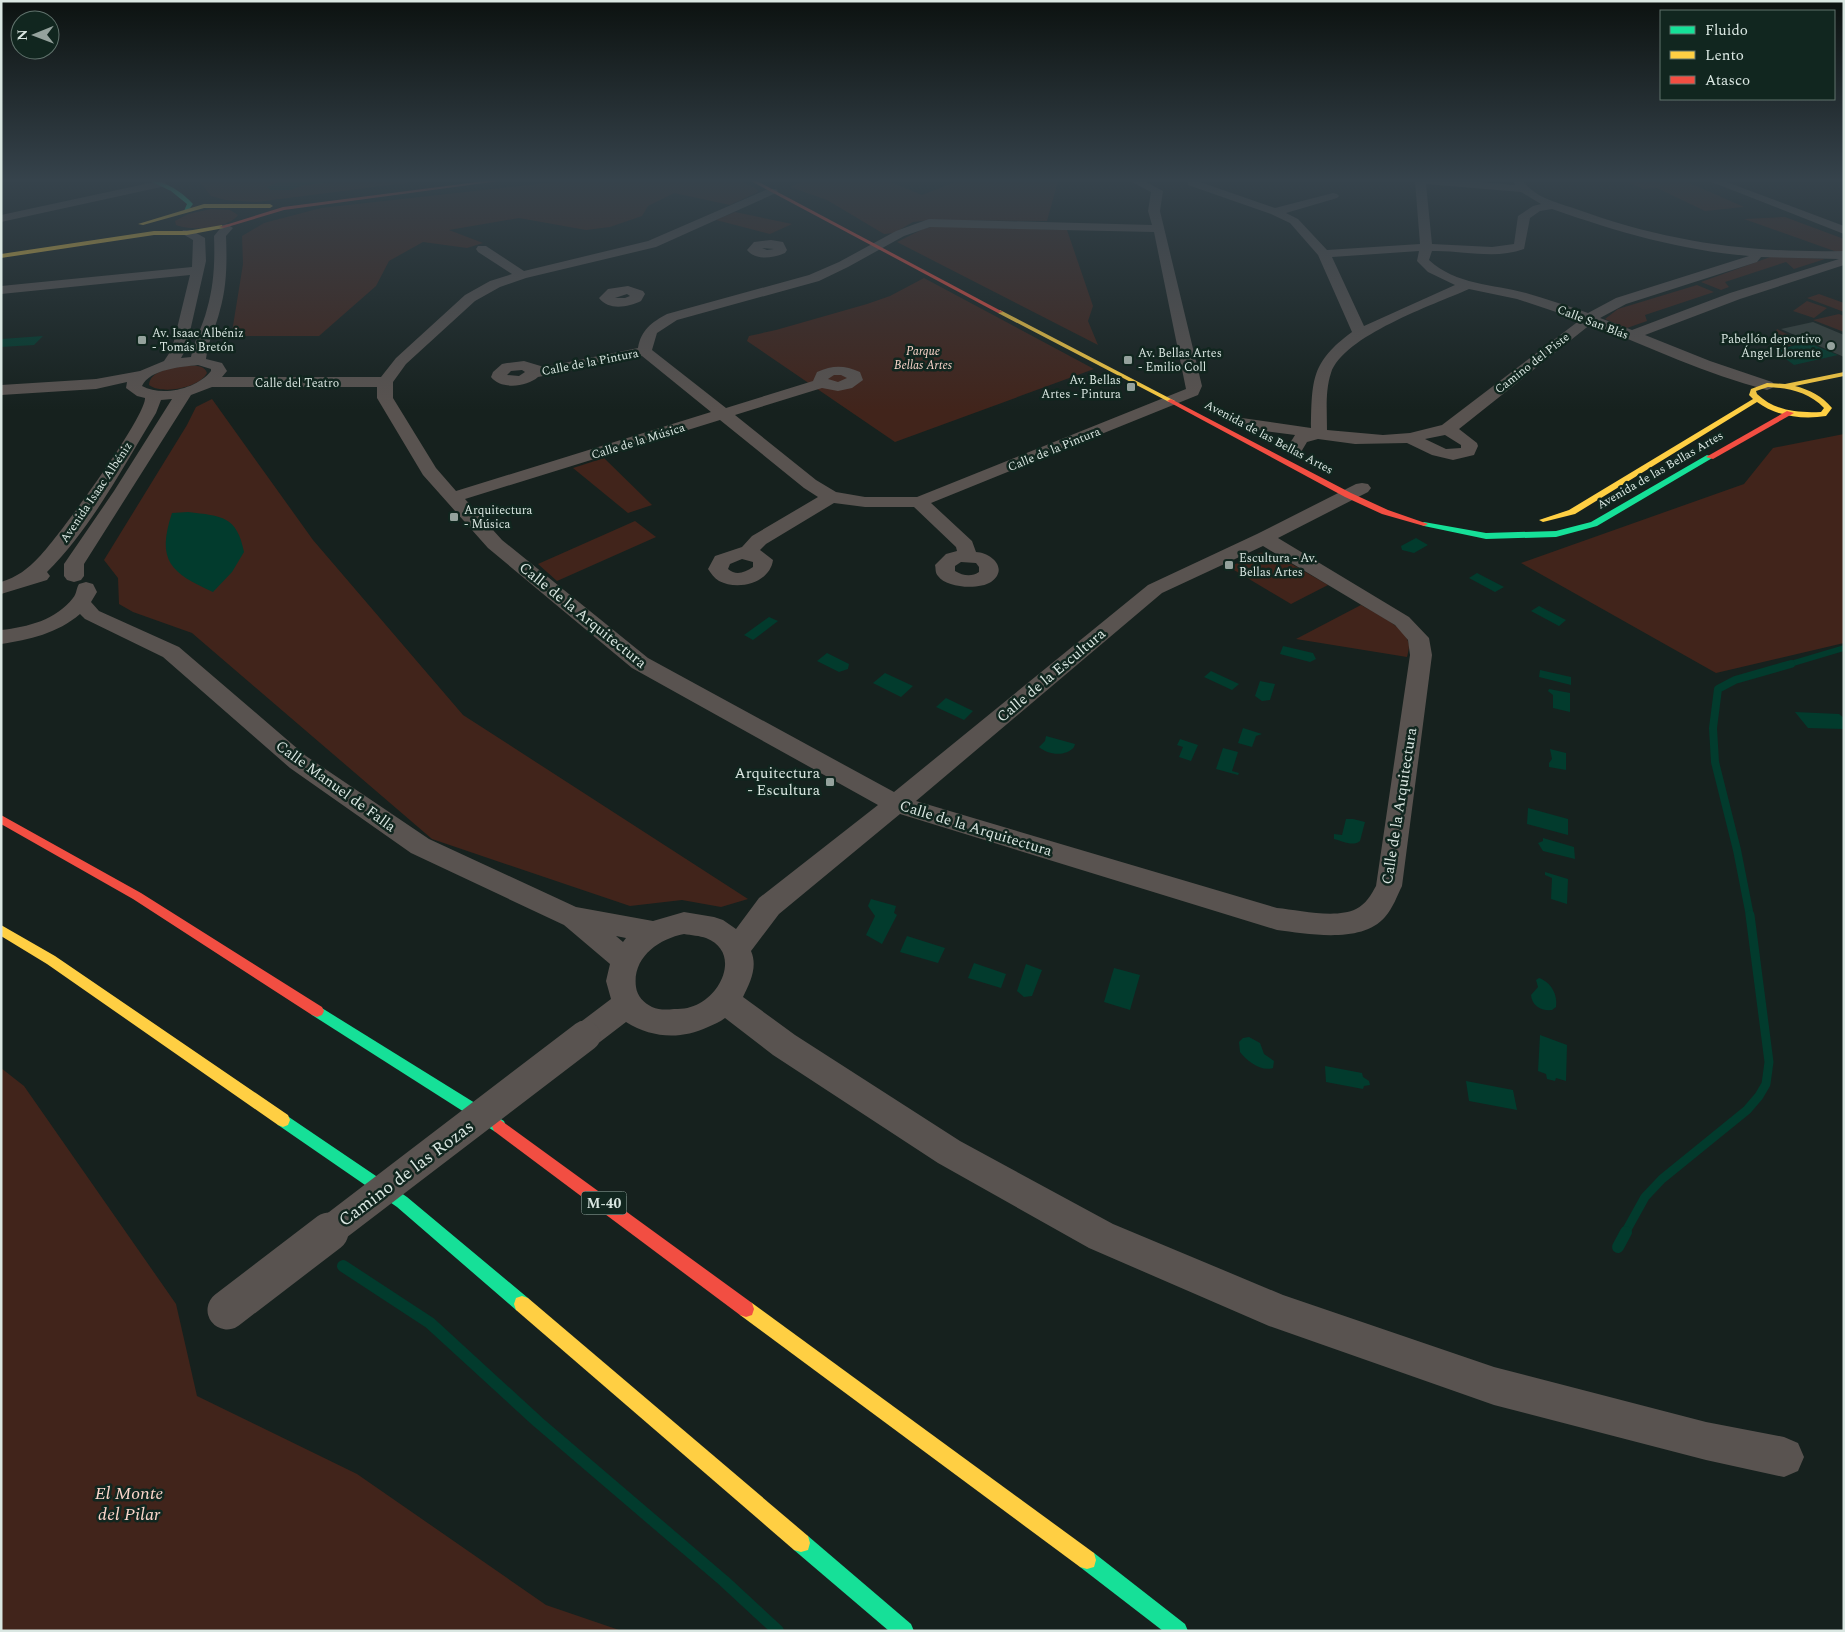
<svg xmlns="http://www.w3.org/2000/svg" width="1845" height="1632" font-family="Spectral,serif">
<style>
.green{fill:#41241b}
.water{fill:#023b2d}
.lines{fill:none;stroke-linecap:round;stroke-linejoin:round}
.stream-far3{stroke:#023b2d;stroke-width:5.5}
.stream-far2{stroke:#023b2d;stroke-width:8}
.stream-far1{stroke:#023b2d;stroke-width:9}
.stream{stroke:#023b2d;stroke-width:12}
.building{fill:#36403c}
.street{fill:#595350;fill-rule:evenodd}
.fast{fill:#16e098;fill-rule:evenodd}
.slow{fill:#ffcf43;fill-rule:evenodd}
.jam{fill:#f24e42;fill-rule:evenodd}
.street-bridge-far1{stroke:#595350;stroke-width:31}
.street-bridge{stroke:#595350;stroke-width:39}
.poi-dot{fill:#95a29d;stroke:#11261f;stroke-width:2}
.labels{text-anchor:middle;stroke-width:5;stroke-linejoin:round;paint-order:stroke}
.far-street-label{font-size:12px;fill:#dae7e2;stroke:#11261f}
.far-poi-label{font-size:12px;fill:#dae7e2;stroke:#11261f;text-anchor:start}
.far-park-label{font-size:12px;font-style:italic;fill:#fcd6cb;stroke:#11261f}
.shield{fill:#11261f;stroke:#9eada8;stroke-width:1}
.shield-label{font-size:14px;font-weight:bold;fill:#dae7e2}
.street-label{font-size:15px;fill:#dae7e2;stroke:#11261f}
.poi-label{font-size:15px;fill:#dae7e2;stroke:#11261f;text-anchor:end}
.near-street-label{font-size:18px;fill:#dae7e2;stroke:#11261f}
.near-park-label{font-size:18px;font-style:italic;fill:#fcd6cb;stroke:#11261f}
</style>
<rect width="100%" height="100%" fill="#16211e"/>
<g class="green">
<polygon points="199,181 420,181 257,202 225,200 211,196"/>
<polygon points="564,181 741,181 757,189 758,192 730,205 674,193 648,206 642,216 610,227 586,230 519,218 449,230 483,243 467,248 423,242 389,261 376,286 319,336 237,336 232,332 243,264 242,236 264,223 321,208"/>
<polygon points="802,181 888,181 922,195 958,181 1058,181 1047,221 931,220 913,222 894,233 884,234 827,200 790,187"/>
<polygon points="1626,181 1685,181 1744,207 1705,211 1657,188 1643,189"/>
<path d="M211,209L230,210L238,215C228,229 190,231 176,225L175,221L188,214Z"/>
<polygon points="735,212 792,224 770,234 716,220"/>
<polygon points="1785,217 1844,239 1844,251 1837,252 1744,219"/>
<polygon points="935,226 1067,230 1093,306 1088,321 1098,345 897,242 923,229"/>
<polygon points="1773,256 1825,259 1794,269 1786,262 1725,282 1729,287 1721,290 1701,282"/>
<polygon points="924,278 1094,369 895,442 747,341 749,336 776,330 867,304 890,296"/>
<polygon points="1697,285 1714,292 1645,315 1647,321 1627,328 1605,319 1618,309"/>
<polygon points="1819,294 1844,303 1844,312 1807,298"/>
<polygon points="1807,301 1827,308 1814,318 1793,311"/>
<polygon points="1839,314 1844,316 1844,332 1813,320"/>
<polygon points="1777,329 1802,342 1778,349 1771,343"/>
<path d="M185,366C193,366 204,364 207,373C199,388 162,395 149,385C150,370 173,368 185,366Z"/>
<polygon points="212,399 313,540 463,715 748,899 721,907 682,900 630,906 432,839 192,633 133,612 119,604 118,578 104,560 187,425 196,407"/>
<polygon points="1844,434 1844,643 1716,673 1521,563 1744,484 1773,448"/>
<polygon points="604,458 652,505 628,513 573,468"/>
<polygon points="635,521 656,537 557,581 538,564"/>
<polygon points="1268,552 1274,554 1328,585 1291,604 1229,567 1259,553"/>
<path d="M1361,605C1374,613 1407,627 1409,645C1409,649 1408,653 1407,657L1296,639Z"/>
<polygon points="1,1068 24,1086 176,1304 197,1396 357,1474 546,1605 622,1631 1,1631"/>
</g>
<g class="water">
<polygon points="281,181 344,181 304,185 290,190 270,190 267,187"/>
<polygon points="43,336 34,345 1,347 1,339"/>
<polygon points="1806,342 1838,355 1794,365 1775,351"/>
<path d="M188,512C222,516 237,516 244,552L232,572L213,592C171,573 156,561 172,513Z"/>
<polygon points="1416,538 1428,545 1414,553 1402,550 1401,546"/>
<polygon points="1477,573 1504,587 1495,592 1469,578"/>
<polygon points="1539,606 1566,620 1559,626 1531,611"/>
<polygon points="769,617 778,621 753,640 744,635"/>
<polygon points="1283,646 1313,653 1316,659 1310,662 1280,654"/>
<polygon points="827,653 849,664 848,669 839,672 817,661"/>
<polygon points="1540,670 1571,677 1571,685 1539,677"/>
<polygon points="1211,671 1239,684 1232,690 1204,677"/>
<polygon points="885,673 913,686 901,697 873,683"/>
<polygon points="1260,681 1275,684 1270,700 1262,701 1255,696"/>
<polygon points="1549,689 1570,693 1570,712 1553,708 1553,695 1548,691"/>
<polygon points="946,698 973,711 964,720 936,707"/>
<polygon points="1795,712 1839,714 1844,718 1844,729 1808,728"/>
<polygon points="1243,728 1262,734 1256,736 1252,747 1238,743"/>
<path d="M1046,736L1075,744L1074,747C1066,757 1048,755 1039,747L1045,741Z"/>
<polygon points="1180,739 1198,745 1191,761 1179,757 1183,747 1177,745"/>
<polygon points="1223,748 1238,752 1232,771 1239,773 1238,775 1216,769"/>
<polygon points="1550,749 1566,753 1566,770 1549,767 1549,763 1552,759"/>
<polygon points="1528,808 1568,819 1568,835 1527,824"/>
<path d="M1346,819H1353L1365,822L1360,841C1353,847 1342,841 1334,839V834L1342,835Z"/>
<polygon points="1543,838 1574,847 1575,859 1543,851 1538,843 1543,841"/>
<polygon points="1545,872 1568,879 1567,904 1551,899 1552,878 1545,875"/>
<polygon points="871,899 896,906 894,913 897,915 882,944 866,935 875,916 868,906"/>
<polygon points="907,936 945,948 938,963 900,952"/>
<polygon points="974,963 1006,974 1001,988 968,978"/>
<polygon points="1026,964 1042,970 1032,996 1024,997 1017,991"/>
<polygon points="1114,968 1140,975 1130,1010 1104,1002"/>
<path d="M1539,978C1551,982 1558,995 1556,1007L1552,1010C1541,1011 1532,1006 1531,995L1538,987L1536,980Z"/>
<polygon points="1540,1035 1567,1045 1566,1081 1556,1078 1555,1081 1547,1079 1546,1074 1538,1071"/>
<path d="M1249,1037L1260,1043L1264,1054L1274,1061L1273,1068C1261,1072 1247,1061 1240,1052L1239,1042L1243,1038Z"/>
<polygon points="1325,1066 1362,1073 1363,1077 1369,1081 1370,1085 1364,1086 1363,1089 1326,1082"/>
<polygon points="1466,1081 1513,1090 1517,1110 1469,1101"/>
</g>
<g class="lines">
<polyline class="stream-far3" points="1787,665 1844,648"/>
<polyline class="stream-far2" points="1750,916 1737,850 1715,762 1713,728 1718,689 1735,680 1791,664"/>
<polyline class="stream-far1" points="1625,1233 1645,1197 1662,1179 1747,1110 1759,1096 1766,1084 1769,1062 1750,915"/>
<g class="stream">
<polyline points="1618,1247 1626,1232"/>
<polyline points="343,1266 430,1323 538,1422 724,1581 778,1631"/>
</g>
</g>
<polygon class="building" points="1813,322 1844,335 1844,357 1781,329"/>
<g class="lines">
<g class="street">
<polygon points="159,181 165,182 166,184 161,187 1,222 1,215"/>
<path d="M1130,181H1144L1163,191L1160,211L1202,386L1198,395L931,503L972,541L976,552C992,553 1009,569 991,582C979,590 946,588 938,576C935,573 936,569 935,565L946,554L957,551L956,547L914,507H865L834,503L766,544L760,550L773,560C770,583 738,591 719,581C714,578 711,573 708,569L715,556L742,547L752,536L818,497L804,488L720,420L465,499L502,540L648,658L894,792L1148,585L1257,534L1356,484L1362,483L1368,484L1371,488L1368,492L1278,538L1409,617L1429,638L1432,655L1402,886C1397,896 1393,908 1385,917C1362,944 1308,934 1277,930L900,814L779,914L751,951C758,967 750,983 743,997L795,1035L960,1141L1113,1224L1283,1295L1494,1367L1706,1422L1784,1437L1798,1443L1804,1457L1798,1471L1784,1477L1706,1460L1494,1405L1269,1326L1089,1248L938,1163L773,1055L725,1018C720,1022 714,1024 708,1027C680,1040 652,1038 626,1022L596,1045L585,1049L574,1045L570,1036L574,1027L611,999L606,981L610,964L564,925L411,853L290,768L163,657L85,619L80,614C58,633 29,640 1,644V630C28,627 56,620 73,598C77,593 76,589 79,584L86,582L93,584L97,592L91,602L99,611L179,647L306,756L429,839L576,907L653,921L684,912L714,917L723,920L736,929L759,898L878,805L632,668L488,548L423,475L377,398V387H212L191,395L84,564V576L81,580L74,582L67,580L64,576V564L114,491L172,399L161,400L156,413C123,467 92,527 47,572L50,576L47,580L1,594V582C17,577 28,569 39,557C57,539 146,417 145,398L137,396L126,388L127,382L96,389L1,395V385L96,379L140,371L164,361L172,349L190,275L1,294V286L192,267L193,240L181,233L183,230H191L205,238L206,261L186,349L181,358L191,357C194,340 203,326 207,309C214,285 215,261 214,236L223,225L227,224L233,228L226,236C227,261 227,286 220,310C216,327 208,341 206,359L222,363L227,371L222,377H381L396,358L465,295L490,281L512,274L478,252L476,249L478,246H486L524,271L648,241L768,189H776L778,191L776,193L656,247L526,278L500,287L475,301L406,364L393,382V398L436,468L456,491L711,412L642,356L538,377C527,387 501,390 491,377L493,372L502,364L507,363L524,361L544,367L638,348C641,330 652,322 667,314L809,275L839,262L896,231L929,219L1152,225L1148,211L1151,192ZM930,227L1154,232L1186,389L917,497H865L836,492L816,480L735,415L822,388L838,391L852,388L863,380L860,372C844,365 833,365 817,372L813,381L726,408L652,350L657,333L677,320L819,281L848,267L904,236ZM198,365L211,369V371C197,389 162,397 142,386C150,369 181,367 198,365ZM522,370L525,372L519,376L507,375L511,371ZM834,375H841L847,378L838,382L828,379ZM1263,546L1395,625L1408,640L1410,655L1376,886C1371,895 1366,904 1356,909C1336,919 1298,910 1277,908L916,801L1162,593ZM742,559L753,562V567C744,573 736,576 728,569L730,564ZM961,562L976,563L979,567V572C972,577 963,576 955,571V566ZM684,934C691,935 700,936 706,938C739,951 724,990 700,1003C691,1008 684,1009 674,1009C666,1010 659,1010 652,1007C644,1003 637,996 636,987C632,958 658,939 684,934ZM616,936L626,938L623,942Z"/>
<path d="M1188,181H1197L1275,208L1333,193L1337,194L1339,196L1337,198L1286,213L1298,219L1327,250L1420,244L1415,181H1467L1515,185L1513,181H1523C1535,198 1558,203 1576,209C1667,242 1748,253 1844,251V265L1740,299L1645,335L1710,361L1772,382L1775,385L1772,388L1767,390C1706,374 1649,347 1591,324L1459,429L1477,443L1478,446L1474,455L1453,460L1432,455L1407,443L1355,444L1318,439L1307,442L1301,452H1289L1287,448L1295,435L1242,428L1236,426L1234,423L1236,420L1242,418L1311,428C1312,380 1311,362 1352,332L1318,255L1290,223L1271,214L1188,185ZM1426,184L1521,192L1541,204L1533,206L1518,216L1514,244L1492,247L1432,244ZM1552,209C1618,232 1679,250 1749,256L1616,298L1588,313C1568,306 1547,299 1526,293C1493,284 1456,285 1429,260L1432,251C1463,250 1494,260 1524,249L1530,218L1540,211ZM1419,251L1417,261L1428,272L1455,285L1364,326L1332,257ZM1761,257L1839,259L1730,293L1632,330L1600,318L1626,304L1757,262ZM1469,289L1517,299L1580,320L1442,425L1410,433L1383,435L1327,430C1327,411 1325,391 1331,373C1343,336 1433,305 1469,289ZM1445,435L1461,445V448L1446,449L1425,439Z"/>
<polygon points="1709,181 1724,181 1844,226 1844,234"/>
<path d="M771,240L783,242L787,250L785,253C773,258 756,261 747,250L754,242ZM762,248L774,249L767,250Z"/>
<path d="M628,286L643,291L645,294L641,301C628,307 609,311 599,298L608,289ZM627,294L630,296L625,298H615Z"/>
</g>
<g class="fast">
<path d="M150,181C166,181 182,192 193,204L188,211H184L187,204L171,191Z"/>
<polygon points="1707,455 1714,457 1597,526 1556,537 1486,539 1424,526 1420,524 1424,522 1486,533 1556,531 1591,522"/>
<polygon points="317,1005 504,1121 506,1126 504,1131 499,1133 494,1131 312,1015 310,1011 312,1007"/>
<polygon points="283,1113 407,1197 528,1298 530,1304 528,1310 522,1312 516,1310 397,1207 278,1125 276,1120 278,1115"/>
<polygon points="801,1534 808,1536 911,1624 914,1631 889,1631 794,1550 792,1543 794,1536"/>
<polygon points="1087,1551 1094,1553 1185,1624 1188,1631 1163,1631 1080,1567 1078,1560 1080,1553"/>
</g>
<g class="slow">
<polygon points="204,204 270,204 273,206 270,208 204,208 143,225 138,224"/>
<polygon points="222,225 224,228 187,235 154,235 1,258 1,254 154,231 187,231"/>
<polygon points="1000,310 1173,400 1175,401 1169,402 998,313 998,311"/>
<path d="M1844,372V376L1795,386C1810,390 1822,396 1832,408L1826,416C1802,420 1776,416 1757,402L1575,514L1543,522L1539,520L1569,510L1753,399L1749,395L1751,389L1767,383L1785,384ZM1768,387C1789,388 1809,392 1824,408L1821,412C1797,413 1775,411 1757,394L1756,391Z"/>
<polygon points="1,925 55,956 288,1115 290,1120 288,1125 283,1127 278,1125 47,964 1,936"/>
<polygon points="522,1296 528,1298 808,1536 810,1543 808,1550 801,1552 794,1550 516,1310 514,1304 516,1298"/>
<polygon points="746,1301 752,1303 1094,1553 1096,1560 1094,1567 1087,1569 1080,1567 740,1315 738,1309 740,1303"/>
</g>
<g class="jam">
<polygon points="485,181 499,181 284,210 224,228 219,227 283,207"/>
<polygon points="751,181 757,181 1003,312 998,313"/>
<polygon points="1171,399 1351,493 1388,510 1428,524 1424,526 1382,514 1345,497 1169,402 1167,401"/>
<polygon points="1787,411 1794,413 1713,459 1706,457"/>
<polygon points="1,815 141,893 322,1007 324,1011 322,1015 317,1017 312,1015 133,899 1,824"/>
<polygon points="499,1119 752,1303 754,1309 752,1315 746,1317 740,1315 494,1131 492,1126 494,1121"/>
</g>
<polyline class="street-bridge-far1" points="327,1233 585,1036"/>
<polyline class="street-bridge" points="227,1310 329,1232"/>
</g>
<linearGradient id="sky" x2="0" y2="1"><stop stop-color="#0c1210"/><stop offset="0.44" stop-color="#36434c"/><stop offset="1" stop-color="#36434c" stop-opacity="0"/></linearGradient>
<rect width="1845" height="410" fill="url(#sky)"/>
<g class="poi-dot">
<rect x="137" y="335" width="10" height="10" rx="2.5"/>
<circle cx="1831" cy="346" r="5"/>
<rect x="1123" y="355" width="10" height="10" rx="2.5"/>
<rect x="1126" y="382" width="10" height="10" rx="2.5"/>
<rect x="449" y="512" width="10" height="10" rx="2.5"/>
<rect x="1224" y="560" width="10" height="10" rx="2.5"/>
<rect x="825" y="777" width="10" height="10" rx="2.5"/>
</g>
<g class="labels">
<g class="far-street-label">
<text transform="translate(1593 322) rotate(21)" y="4">Calle San Blás</text>
<text transform="translate(590 362) rotate(-11)" y="4">Calle de la Pintura</text>
<text transform="translate(1532 363) rotate(-38)" y="4">Camino del Piste</text>
<text x="297" y="387">Calle del Teatro</text>
<text transform="translate(1269 437) rotate(28)" y="4">Avenida de las Bellas Artes</text>
<text transform="translate(638 441) rotate(-17)" y="4">Calle de la Música</text>
<text transform="translate(1054 449) rotate(-22)" y="4">Calle de la Pintura</text>
<text transform="translate(1660 470) rotate(-30)" y="4">Avenida de las Bellas Artes</text>
<text transform="translate(96 492) rotate(-56)" y="4">Avenida Isaac Albéniz</text>
</g>
<g class="far-poi-label">
<text x="152" y="337">Av. Isaac Albéniz<tspan x="152" dy="14">- Tomás Bretón</tspan></text>
<text x="1821" y="343" text-anchor="end">Pabellón deportivo<tspan x="1821" dy="14">Ángel Llorente</tspan></text>
<text x="1138" y="357">Av. Bellas Artes<tspan x="1138" dy="14">- Emilio Coll</tspan></text>
<text x="1121" y="384" text-anchor="end">Av. Bellas<tspan x="1121" dy="14">Artes - Pintura</tspan></text>
<text x="464" y="514">Arquitectura<tspan x="464" dy="14">- Música</tspan></text>
<text x="1239" y="562">Escultura - Av.<tspan x="1239" dy="14">Bellas Artes</tspan></text>
</g>
<g class="far-park-label">
<text x="923" y="355">Parque<tspan x="923" dy="14">Bellas Artes</tspan></text>
</g>
<rect class="shield" x="581.5" y="1191.5" width="45" height="23" rx="4"/>
<g class="shield-label">
<text x="604" y="1208">M-40</text>
</g>
<g class="street-label">
<text transform="translate(583 615) rotate(39)" y="5">Calle de la Arquitectura</text>
<text transform="translate(1051 675) rotate(-40)" y="5">Calle de la Escultura</text>
<text transform="translate(336 786) rotate(36)" y="5">Calle Manuel de Falla</text>
<text transform="translate(1399 806) rotate(-81)" y="5">Calle de la Arquitectura</text>
<text transform="translate(976 828) rotate(17)" y="5">Calle de la Arquitectura</text>
</g>
<g class="poi-label">
<text x="820" y="778">Arquitectura<tspan x="820" dy="17">- Escultura</tspan></text>
</g>
<g class="near-street-label">
<text transform="translate(406 1173) rotate(-37)" y="6">Camino de las Rozas</text>
</g>
<g class="near-park-label">
<text x="129" y="1499">El Monte<tspan x="129" dy="21">del Pilar</tspan></text>
</g>
</g>
<rect width="1845" height="1632" fill="none" stroke="#dae7e2" stroke-width="5"/>
<rect x="1660" y="10" width="175" height="90" fill="#11261f" stroke="#61736d"/>
<rect x="1670" y="26" width="25" height="8" fill="#16e098" stroke="#61736d"/>
<text x="1705" y="35" font-size="15" fill="#dae7e2">Fluido</text>
<rect x="1670" y="51" width="25" height="8" fill="#ffcf43" stroke="#61736d"/>
<text x="1705" y="60" font-size="15" fill="#dae7e2">Lento</text>
<rect x="1670" y="76" width="25" height="8" fill="#f24e42" stroke="#61736d"/>
<text x="1705" y="85" font-size="15" fill="#dae7e2">Atasco</text>
<g transform="translate(35 35) rotate(269)"><circle r="24" fill="#11261f" stroke="#61736d"/>
<path d="M0-4L9 19L0 12L-9 19Z" fill="#95a29d"/>
<text y="-8" font-size="14" font-weight="bold" text-anchor="middle" fill="#dae7e2">N</text>
</g>
</svg>
